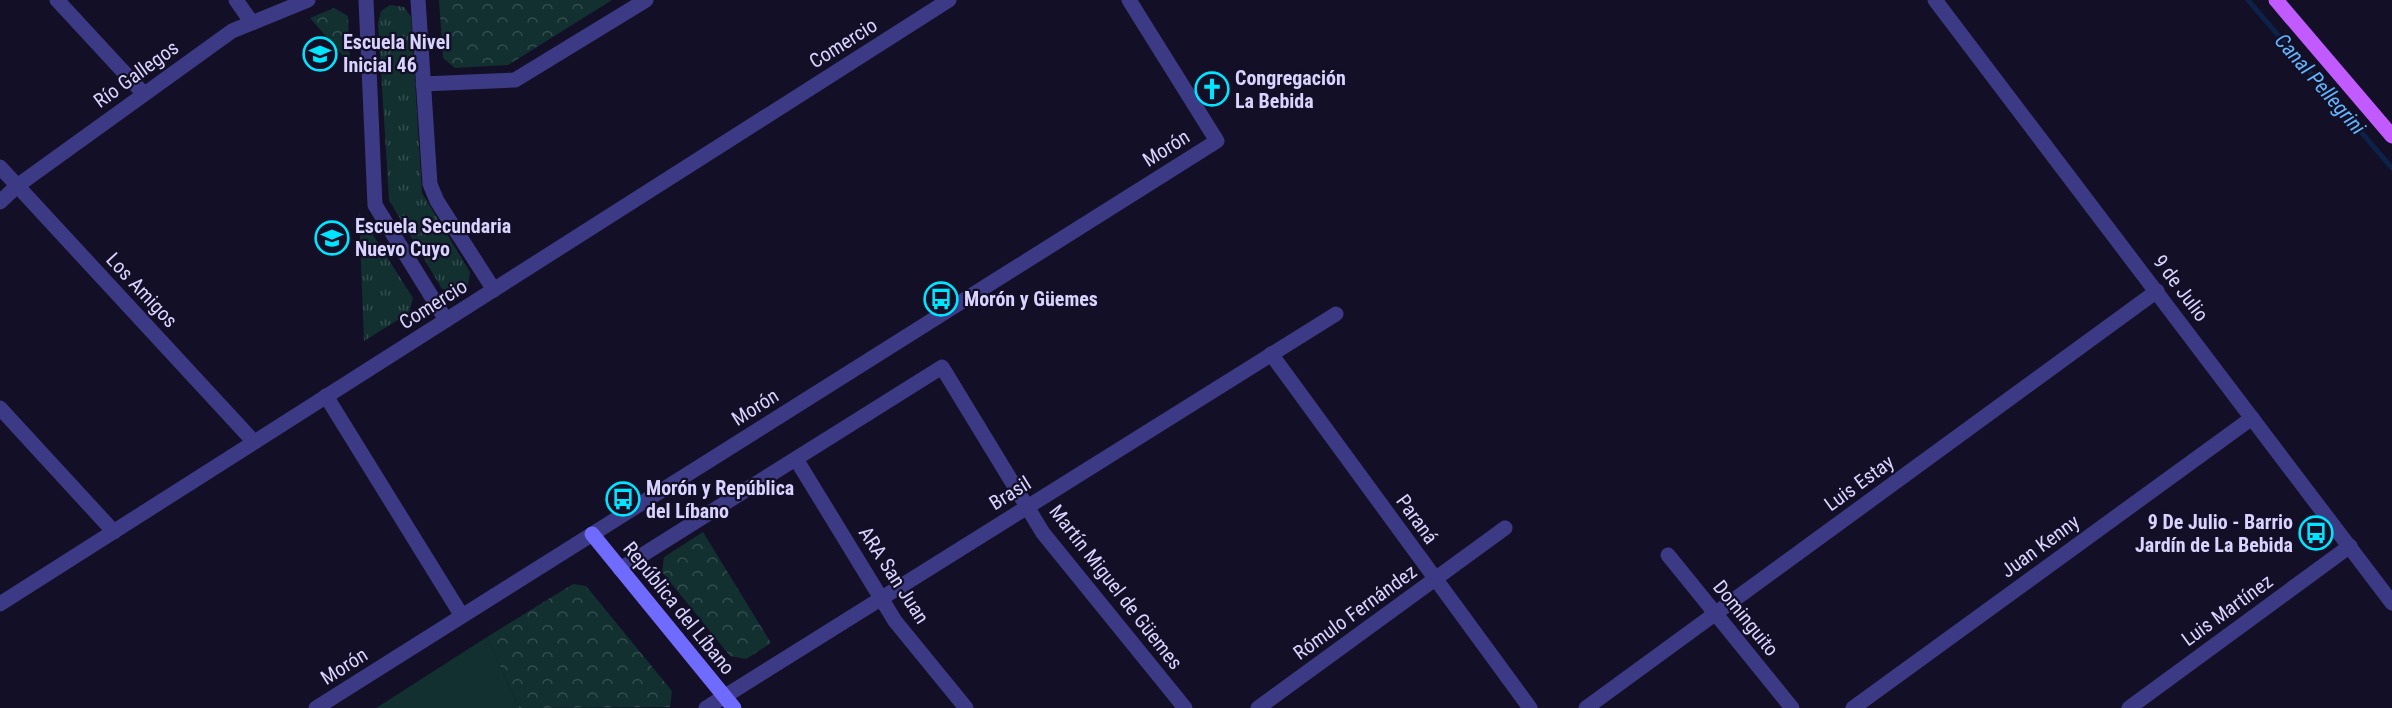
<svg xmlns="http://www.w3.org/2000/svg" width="2392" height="708" font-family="'Roboto Condensed',sans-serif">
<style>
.grass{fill:url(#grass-tufts)}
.forest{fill:url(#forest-crowns)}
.garden{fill:#12302f}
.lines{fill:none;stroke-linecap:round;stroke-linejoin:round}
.stream{stroke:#0c2248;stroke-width:5}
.street{stroke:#3d3a85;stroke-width:15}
.secondary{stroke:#6f6bff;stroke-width:15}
.primary{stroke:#c25bff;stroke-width:15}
.labels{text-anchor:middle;stroke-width:4.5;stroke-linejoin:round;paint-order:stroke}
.poi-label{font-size:20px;font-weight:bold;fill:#d9d4ff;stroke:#130f26;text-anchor:start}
.street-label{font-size:20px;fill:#d9d4ff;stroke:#130f26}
.water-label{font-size:21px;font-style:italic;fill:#62b6ff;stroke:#130f26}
</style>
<defs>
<pattern id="grass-tufts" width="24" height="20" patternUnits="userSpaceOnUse" patternTransform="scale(1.5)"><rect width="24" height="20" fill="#12302f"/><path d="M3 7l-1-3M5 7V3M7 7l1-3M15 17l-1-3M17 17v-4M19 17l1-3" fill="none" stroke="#344d4e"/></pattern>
<pattern id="forest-crowns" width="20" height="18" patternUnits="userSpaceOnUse" patternTransform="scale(1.5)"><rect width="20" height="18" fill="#12302f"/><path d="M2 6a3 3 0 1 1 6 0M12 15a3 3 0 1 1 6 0" fill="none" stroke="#344d4e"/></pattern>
</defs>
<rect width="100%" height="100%" fill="#130f26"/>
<g class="grass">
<polygon points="390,5 404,7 411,17 422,193 470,272 468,286 456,293 442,289 389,200 378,23 381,11"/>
<polygon points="359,213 413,298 409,313 364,341"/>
</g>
<g class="forest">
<polygon points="439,0 612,0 508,65 455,68 443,58"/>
<polygon points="334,8 348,16 350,64 310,18"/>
<polygon points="703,532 771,643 746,659 730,656 662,572 664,557"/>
<polygon points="573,584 586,586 672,691 670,707 519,708 487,637"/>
</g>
<polygon class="garden" points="487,637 519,708 376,708"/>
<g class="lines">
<polyline class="stream" points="2248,0 2392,168"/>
<g class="street">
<polyline points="57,0 144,94"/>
<polyline points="236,0 252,23"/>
<polyline points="366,0 375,205 446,320"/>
<polyline points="418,0 430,184 437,201 494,290"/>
<polyline points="1935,0 2392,603"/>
<polyline points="423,84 515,80 646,0"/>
<polyline points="0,167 254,442"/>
<polyline points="0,202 17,186 232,31 308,0"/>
<polyline points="1271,354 1530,708"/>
<polyline points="326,396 462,616"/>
<polyline points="0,408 114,532"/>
<polyline points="796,459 895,621 966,708"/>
<polyline points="1668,555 1792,708"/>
<polyline points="620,569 942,367 1043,533 1185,708"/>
<polyline points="0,604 949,0"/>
<polyline points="316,708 1217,141 1129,0"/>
<polyline points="706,708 1336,314"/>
<polyline points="1258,708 1505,528"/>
<polyline points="1586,708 2157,291"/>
<polyline points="1853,708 2252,418"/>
<polyline points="2129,708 2350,546"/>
</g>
<polyline class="secondary" points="592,534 734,708"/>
<polyline class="primary" points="2276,0 2392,136"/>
</g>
<defs>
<g id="school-ring" transform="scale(1.725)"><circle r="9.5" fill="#130f26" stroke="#00e5ff" stroke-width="1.5"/><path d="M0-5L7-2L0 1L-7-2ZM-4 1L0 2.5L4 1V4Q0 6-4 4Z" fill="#00e5ff"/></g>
<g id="church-ring" transform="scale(1.725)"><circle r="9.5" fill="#130f26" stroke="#00e5ff" stroke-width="1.5"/><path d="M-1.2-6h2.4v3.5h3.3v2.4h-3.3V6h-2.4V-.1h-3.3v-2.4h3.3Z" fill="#00e5ff"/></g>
<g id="bus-ring" transform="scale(1.725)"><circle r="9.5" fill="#130f26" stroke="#00e5ff" stroke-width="1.5"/><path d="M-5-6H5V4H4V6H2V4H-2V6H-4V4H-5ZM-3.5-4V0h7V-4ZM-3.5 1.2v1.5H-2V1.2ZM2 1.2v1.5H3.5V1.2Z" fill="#00e5ff"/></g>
</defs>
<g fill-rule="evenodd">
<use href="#school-ring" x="320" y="54"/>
<use href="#church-ring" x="1212" y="89"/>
<use href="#school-ring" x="332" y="238"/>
<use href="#bus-ring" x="941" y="299"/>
<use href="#bus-ring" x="623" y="499"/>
<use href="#bus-ring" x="2316" y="533"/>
</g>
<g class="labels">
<g class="poi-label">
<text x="343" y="49">Escuela Nivel<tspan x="343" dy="23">Inicial 46</tspan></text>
<text x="1235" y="85">Congregación<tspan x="1235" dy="23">La Bebida</tspan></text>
<text x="355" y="233">Escuela Secundaria<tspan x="355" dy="23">Nuevo Cuyo</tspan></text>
<text x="964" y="306">Morón y Güemes</text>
<text x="646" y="495">Morón y República<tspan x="646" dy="23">del Líbano</tspan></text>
<text x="2293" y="529" text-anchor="end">9 De Julio - Barrio<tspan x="2293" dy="23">Jardín de La Bebida</tspan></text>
</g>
<g class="street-label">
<text transform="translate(843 43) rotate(-32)" y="7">Comercio</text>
<text transform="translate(136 74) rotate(-36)" y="7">Río Gallegos</text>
<text transform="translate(1166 148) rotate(-32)" y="7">Morón</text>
<text transform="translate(2181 288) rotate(53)" y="7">9 de Julio</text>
<text transform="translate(142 290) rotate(47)" y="7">Los Amigos</text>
<text transform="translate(433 304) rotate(-32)" y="7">Comercio</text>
<text transform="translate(755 407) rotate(-32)" y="7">Morón</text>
<text transform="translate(1859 483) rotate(-36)" y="7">Luis Estay</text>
<text transform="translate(1010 493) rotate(-32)" y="7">Brasil</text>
<text transform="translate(1417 519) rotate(54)" y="7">Paraná</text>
<text transform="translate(2040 546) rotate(-36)" y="7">Juan Kenny</text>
<text transform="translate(894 575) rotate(57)" y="7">ARA San Juan</text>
<text transform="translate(1116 587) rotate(52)" y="7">Martín Miguel de Güemes</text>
<text transform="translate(679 608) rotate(51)" y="7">República del Líbano</text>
<text transform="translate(2227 610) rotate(-36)" y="7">Luis Martínez</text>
<text transform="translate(1355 612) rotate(-36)" y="7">Rómulo Fernández</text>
<text transform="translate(1746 618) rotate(51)" y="7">Dominguito</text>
<text transform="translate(344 666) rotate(-32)" y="7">Morón</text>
</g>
<g class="water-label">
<text transform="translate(2320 84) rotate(49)" y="7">Canal Pellegrini</text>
</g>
</g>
</svg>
